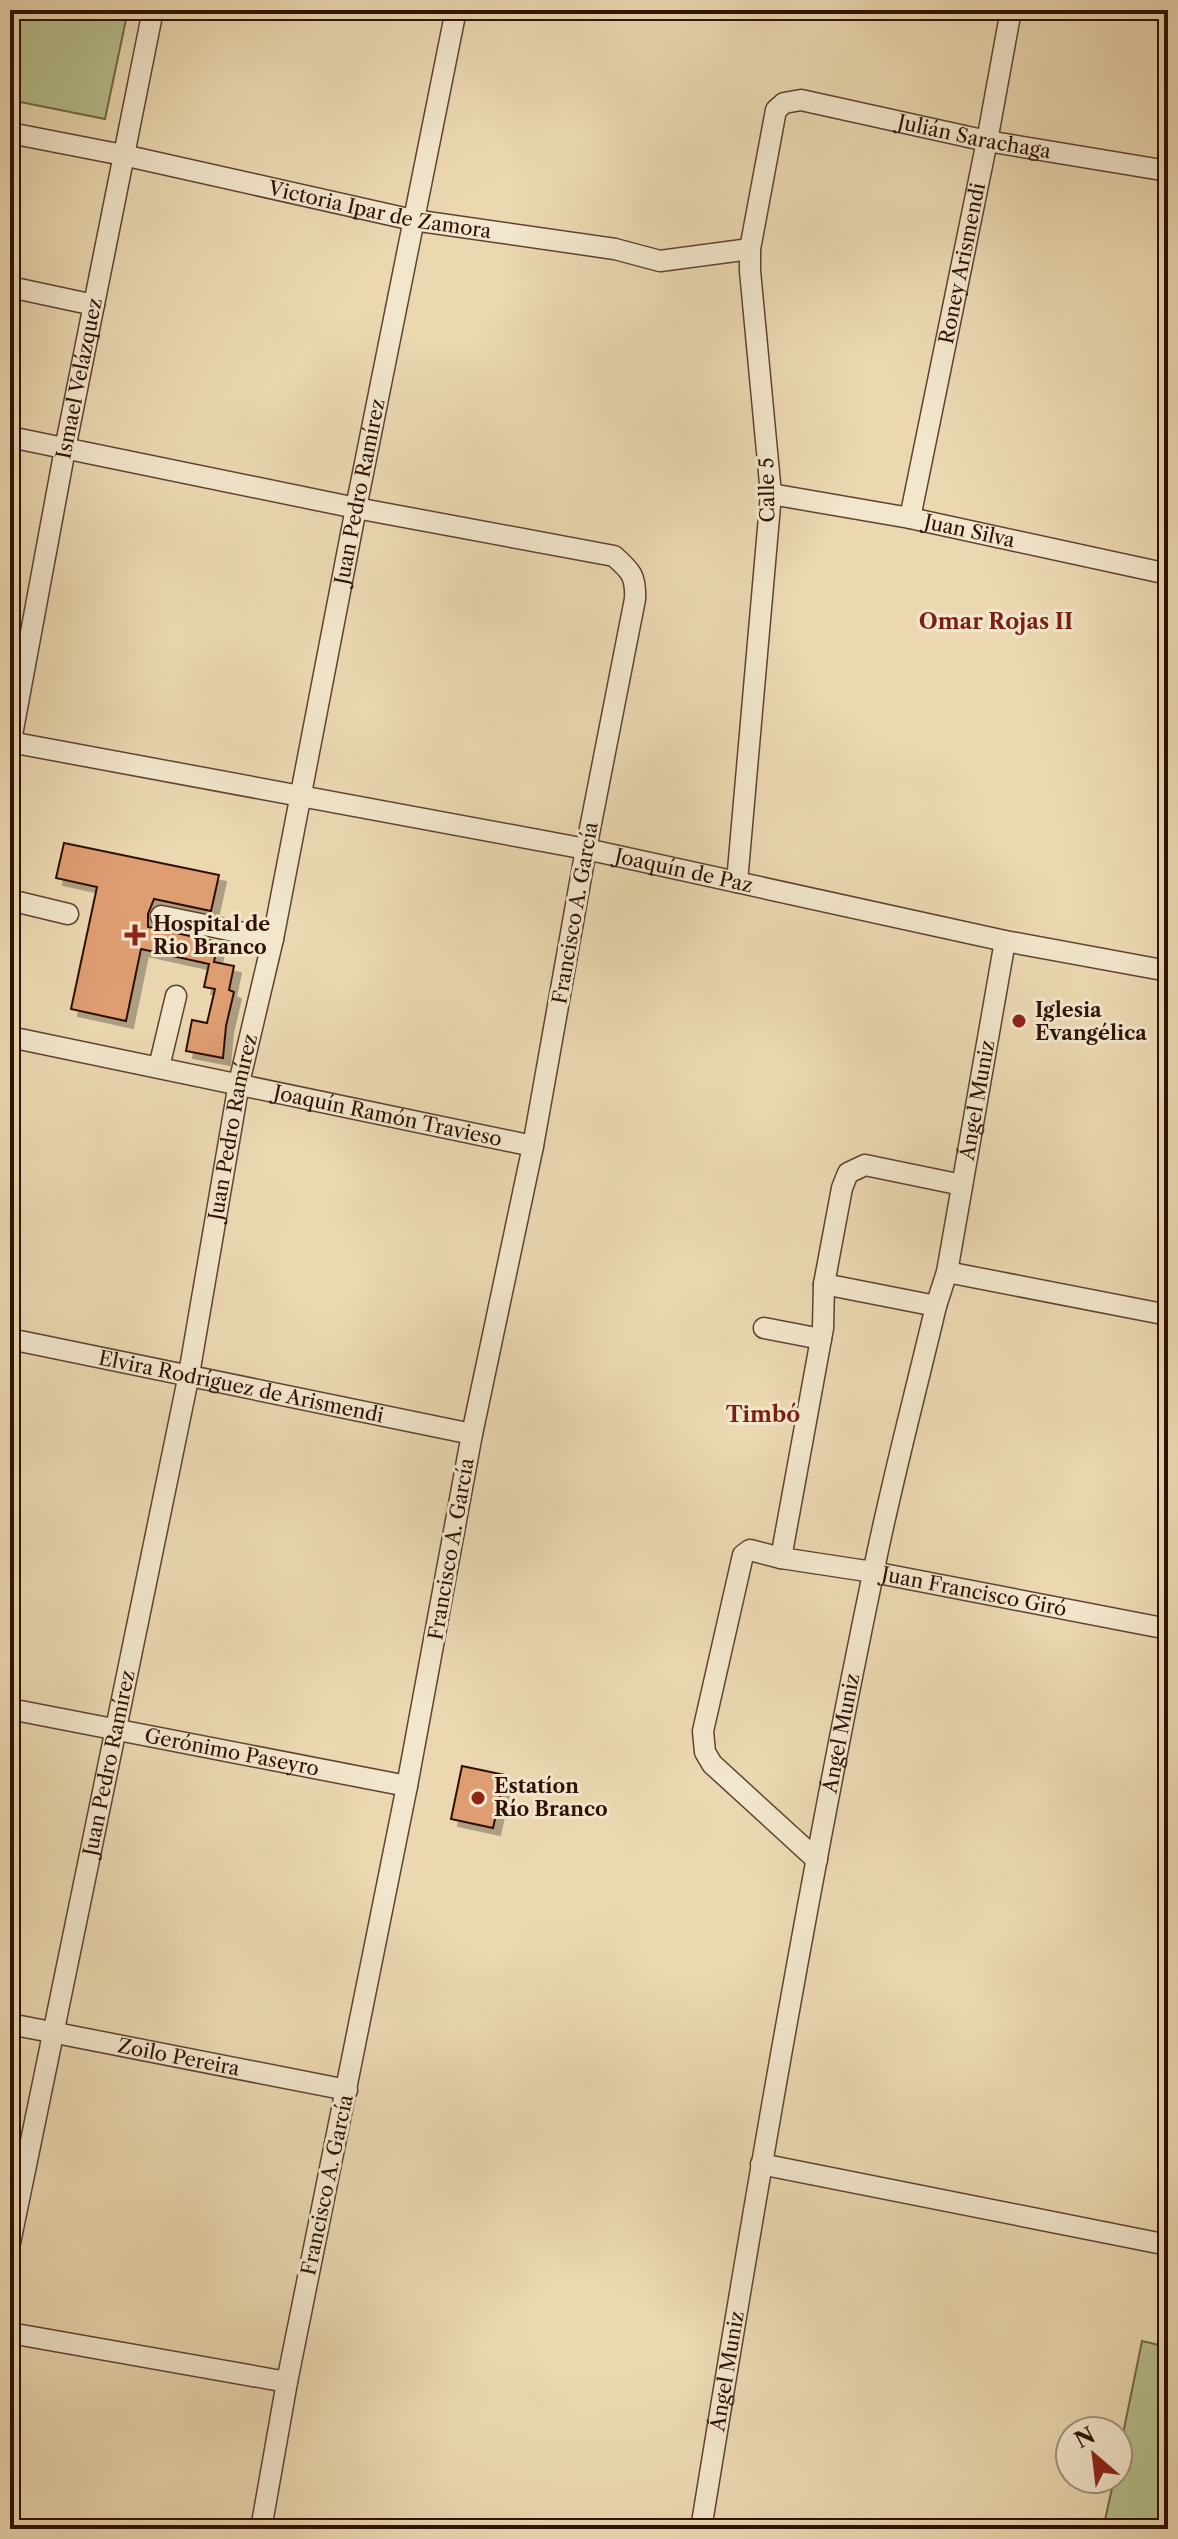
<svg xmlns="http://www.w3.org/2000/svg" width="1178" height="2539" font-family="'Libre Caslon Text',serif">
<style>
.green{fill:#b6bf8c;stroke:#726848;stroke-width:2}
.building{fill:#df9d72;stroke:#2f1105;stroke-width:2;filter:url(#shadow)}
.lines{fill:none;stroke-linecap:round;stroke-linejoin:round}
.minor-casing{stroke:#5e4330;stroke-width:23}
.minor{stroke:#f2e6cc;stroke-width:20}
.poi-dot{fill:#8f2418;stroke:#f2e6cc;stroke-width:3}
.labels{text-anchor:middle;stroke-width:6;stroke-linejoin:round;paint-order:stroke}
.street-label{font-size:20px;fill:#2f1105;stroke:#f2e6cc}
.poi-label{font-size:20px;font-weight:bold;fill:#2f1105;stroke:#f2e6cc;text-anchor:start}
.neighbourhood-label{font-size:22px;font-weight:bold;fill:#7a1f14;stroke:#f2e6cc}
</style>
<defs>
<filter id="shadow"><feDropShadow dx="7" dy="7" stdDeviation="0" flood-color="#0004"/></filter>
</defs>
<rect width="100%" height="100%" fill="#ebd8b1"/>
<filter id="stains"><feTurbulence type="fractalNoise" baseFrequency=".0025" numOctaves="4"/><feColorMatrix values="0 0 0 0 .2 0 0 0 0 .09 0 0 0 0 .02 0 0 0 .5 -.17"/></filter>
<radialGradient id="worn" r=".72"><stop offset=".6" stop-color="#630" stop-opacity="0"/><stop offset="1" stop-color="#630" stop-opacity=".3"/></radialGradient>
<g class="green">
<polygon points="10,10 128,10 105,119 10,100"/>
<polygon points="1142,2341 1168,2347 1168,2529 1103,2529 1114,2479 1118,2479 1118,2458"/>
</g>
<g class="building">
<polygon points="64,843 219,875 211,911 154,899 148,914 148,927 218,942 214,962 234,966 229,990 234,992 226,1026 223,1058 186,1051 192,1020 207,1023 215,989 204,987 209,964 141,949 126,1021 71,1009 97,887 56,878"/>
<polygon points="462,1766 505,1775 493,1828 451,1819"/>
</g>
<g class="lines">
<g class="minor-casing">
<g id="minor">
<path id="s1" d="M10,133L123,155L413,220L615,249L660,261L750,249"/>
<polyline points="10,287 94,305"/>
<path d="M10,437L356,508L614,556C631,571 636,576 635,599L586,849L533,1146L472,1434L407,1786L287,2382L261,2529"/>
<path id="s2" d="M771,494L910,518L1168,574"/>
<path id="s3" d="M910,518L987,141L1011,10"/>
<path id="s4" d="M10,742L586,849L1005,941L1168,971"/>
<path id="s5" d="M10,746L65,449L153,10"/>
<path id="s6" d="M737,882L771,494L750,271V249L776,110L784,103L801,100L987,141L1168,171"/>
<polyline points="10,900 68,914"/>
<polyline points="161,916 273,939"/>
<path id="s7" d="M10,1037L533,1146"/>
<polyline points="159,1067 176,996"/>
<polyline points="947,1272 1168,1315"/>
<polyline points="824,1284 936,1306"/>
<polyline points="764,1328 821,1339"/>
<path id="s8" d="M10,1339L472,1434"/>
<path id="s9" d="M781,1558L873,1572L1168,1629"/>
<path id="s10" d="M10,1709L407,1786"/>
<polyline points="817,1860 712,1764 705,1752 703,1731 743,1555 750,1550 781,1558 823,1328 824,1284 842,1188 848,1173 865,1165 962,1185"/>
<path id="s11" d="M10,2024L347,2090"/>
<polyline points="761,2164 1168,2245"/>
<path id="s12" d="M10,2243L189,1374L239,1083L273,939L356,508L456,10"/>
<polyline points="10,2333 287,2382"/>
<path id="s13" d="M701,2529C753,2210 807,1891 873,1574C891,1484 915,1395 936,1306L947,1272L1005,941"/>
</g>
</g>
<use href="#minor" class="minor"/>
</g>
<g class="poi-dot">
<path d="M131 923h8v8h8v8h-8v8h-8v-8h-8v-8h8z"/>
<circle cx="1019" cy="1021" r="8"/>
<circle cx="478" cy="1798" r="8"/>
</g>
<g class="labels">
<g class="street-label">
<text dy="7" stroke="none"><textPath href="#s6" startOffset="982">Julián Sarachaga</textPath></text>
<text dy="7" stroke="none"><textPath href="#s1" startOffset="378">Victoria Ipar de Zamora</textPath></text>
<text dy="7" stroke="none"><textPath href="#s3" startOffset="260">Roney Arismendi</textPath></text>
<text dy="7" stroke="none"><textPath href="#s5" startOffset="374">Ismael Velázquez</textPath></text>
<text transform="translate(767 490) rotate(-91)" y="7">Calle 5</text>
<text dy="7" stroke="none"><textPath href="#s12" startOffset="1786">Juan Pedro Ramírez</textPath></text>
<text dy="7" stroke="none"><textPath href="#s2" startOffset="202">Juan Silva</textPath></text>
<text dy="7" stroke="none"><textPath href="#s4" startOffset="686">Joaquín de Paz</textPath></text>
<text transform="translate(575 913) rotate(-80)" y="7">Francisco A. García</text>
<text dy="7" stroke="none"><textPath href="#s13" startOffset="1456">Ángel Muniz</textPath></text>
<text dy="7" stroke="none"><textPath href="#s7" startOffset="386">Joaquín Ramón Travieso</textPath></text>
<text dy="7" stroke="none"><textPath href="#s12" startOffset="1138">Juan Pedro Ramírez</textPath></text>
<text dy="7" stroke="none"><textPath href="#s8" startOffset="236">Elvira Rodríguez de Arismendi</textPath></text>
<text transform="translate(451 1549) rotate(-80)" y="7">Francisco A. García</text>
<text dy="7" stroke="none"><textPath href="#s9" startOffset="196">Juan Francisco Giró</textPath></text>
<text dy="7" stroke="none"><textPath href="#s13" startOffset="808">Ángel Muniz</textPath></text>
<text dy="7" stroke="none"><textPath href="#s10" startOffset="226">Gerónimo Paseyro</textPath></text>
<text dy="7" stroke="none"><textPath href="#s12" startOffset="490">Juan Pedro Ramírez</textPath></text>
<text dy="7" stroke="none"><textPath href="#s11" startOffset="172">Zoilo Pereira</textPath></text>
<text transform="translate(327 2185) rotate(-78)" y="7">Francisco A. García</text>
<text dy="7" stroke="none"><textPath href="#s13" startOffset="160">Ángel Muniz</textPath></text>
</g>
<g class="poi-label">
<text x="153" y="931">Hospital de<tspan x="153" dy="23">Rio Branco</tspan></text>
<text x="1035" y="1017">Iglesia<tspan x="1035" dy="23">Evangélica</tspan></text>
<text x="494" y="1793">Estatíon<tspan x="494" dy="23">Río Branco</tspan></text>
</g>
<g class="neighbourhood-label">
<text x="996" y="629">Omar Rojas II</text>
<text x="763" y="1422">Timbó</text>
</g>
</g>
<rect width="1178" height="2539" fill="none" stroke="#ebd8b1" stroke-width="40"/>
<rect x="12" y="12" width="1154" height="2515" fill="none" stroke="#2f1105" stroke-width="4"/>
<rect x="20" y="20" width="1138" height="2499" fill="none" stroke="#2f1105" stroke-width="2"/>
<g transform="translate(1094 2455) rotate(332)"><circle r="38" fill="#f2e6cc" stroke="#a4917c" stroke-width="2"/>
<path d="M0-6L14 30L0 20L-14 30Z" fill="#8f2418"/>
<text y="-12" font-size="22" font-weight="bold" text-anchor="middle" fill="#2f1105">N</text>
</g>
<rect width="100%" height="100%" filter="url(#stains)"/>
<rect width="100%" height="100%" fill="url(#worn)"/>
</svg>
